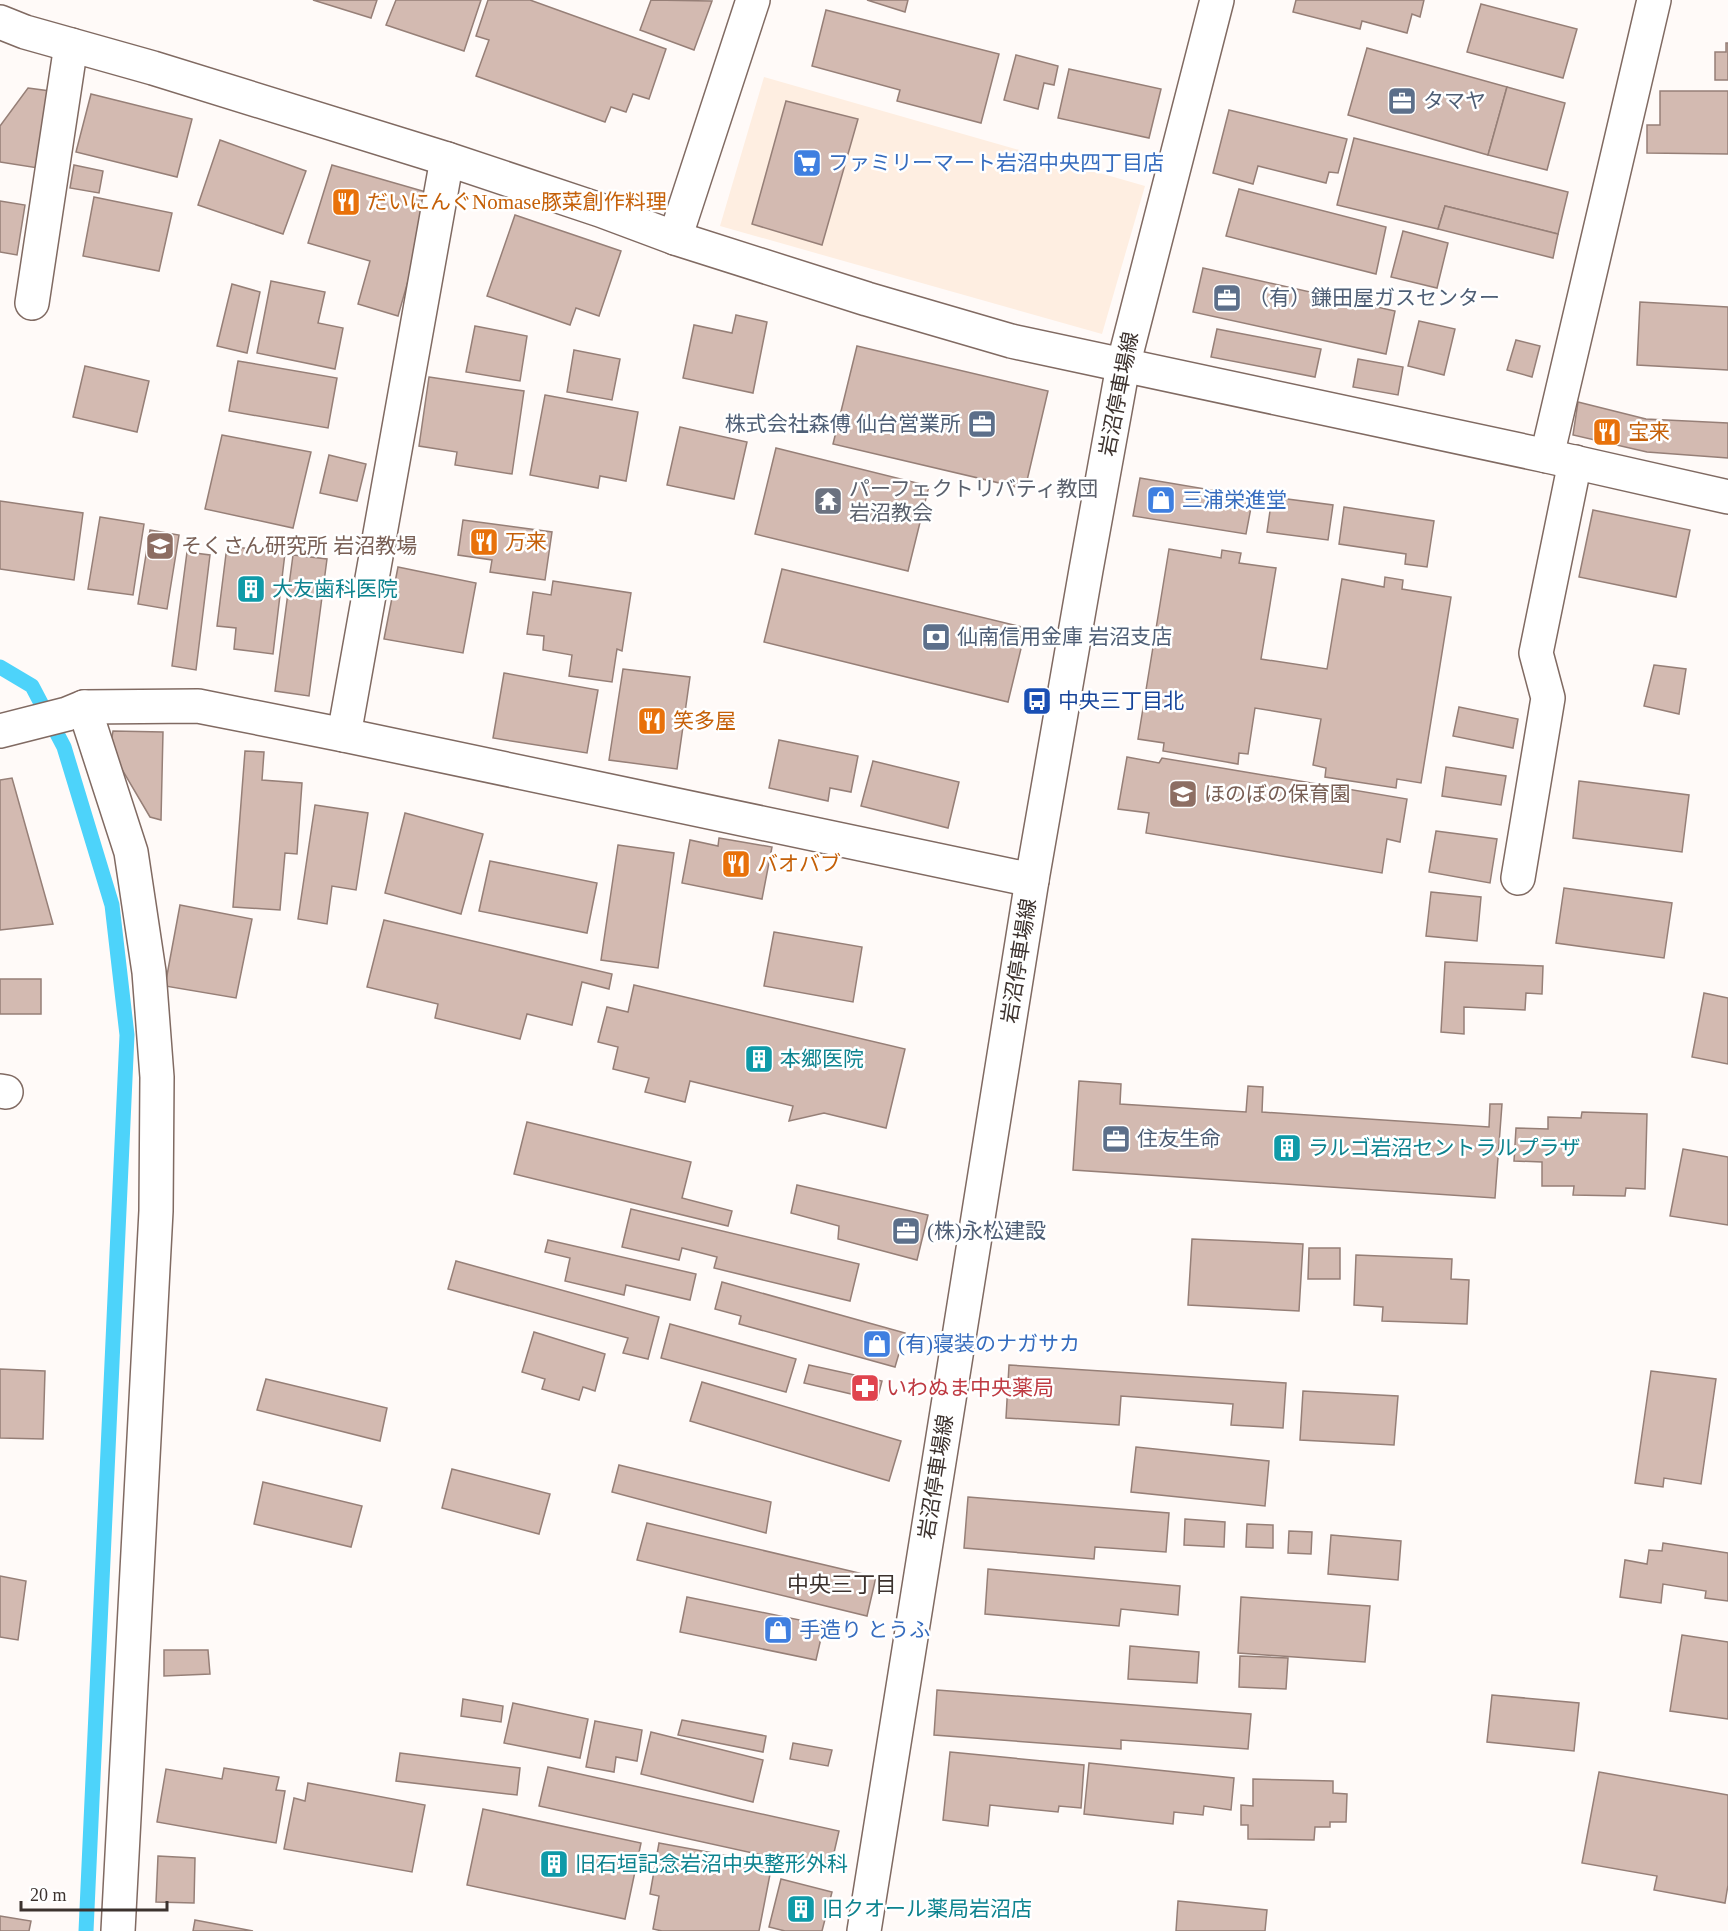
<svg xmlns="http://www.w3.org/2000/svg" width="1728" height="1931" font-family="'Times New Roman','Noto Sans JP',serif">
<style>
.commercial{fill:#feeee1}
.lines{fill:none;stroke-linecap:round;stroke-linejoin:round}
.stream{stroke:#4dd3fa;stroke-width:15}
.building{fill:#d3bab1;stroke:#967f77;stroke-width:1.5}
.street-casing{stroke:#806a62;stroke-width:36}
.secondary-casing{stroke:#806a62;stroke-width:36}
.street{stroke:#fff;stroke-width:33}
.secondary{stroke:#fff;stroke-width:33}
.labels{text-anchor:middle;stroke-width:5;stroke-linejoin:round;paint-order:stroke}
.service-label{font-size:21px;fill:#4e5e75;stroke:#fff;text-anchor:start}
.shop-label{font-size:21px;fill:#366cbe;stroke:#fff;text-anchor:start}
.food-label{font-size:21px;fill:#c56008;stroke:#fff;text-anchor:start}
.street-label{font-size:21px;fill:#3c322e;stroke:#fff}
.worship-label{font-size:21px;fill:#5b616d;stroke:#fff;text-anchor:start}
.education-label{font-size:21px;fill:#785e54;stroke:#fff;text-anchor:start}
.culture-label{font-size:21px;fill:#0d838f;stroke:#fff;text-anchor:start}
.transit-label{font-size:21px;fill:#164399;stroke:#fff;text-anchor:start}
.health-label{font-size:21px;fill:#be3a42;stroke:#fff;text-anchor:start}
.neighbourhood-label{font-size:22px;fill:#3c322e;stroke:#fff}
</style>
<rect width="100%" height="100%" fill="#fffaf8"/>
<polygon class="commercial" points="764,77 1145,186 1102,334 720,226"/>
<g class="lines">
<polyline class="stream" points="0,667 32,686 64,747 112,905 127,1035 86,1931"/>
</g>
<g class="building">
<polygon points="313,0 377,0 371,18"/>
<polygon points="396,0 481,0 464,51 386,25"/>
<polygon points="488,0 530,0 666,49 649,99 633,94 626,112 611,107 605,122 476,76 489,40 476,36"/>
<polygon points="651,0 712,1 694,50 640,30"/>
<polygon points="867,0 908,0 905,12"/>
<polygon points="1296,0 1424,0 1420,17 1412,14 1407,33 1362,21 1360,29 1293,12"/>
<polygon points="1481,4 1577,29 1563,78 1467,52"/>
<polygon points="826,10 999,54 981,123 897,101 900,90 812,66"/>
<polygon points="1726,43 1728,43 1728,80 1715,80 1715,52 1726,52"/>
<polygon points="1367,48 1507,87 1488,155 1348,115"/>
<polygon points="1016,55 1058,66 1054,85 1044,83 1038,109 1004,100"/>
<polygon points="1069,69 1161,89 1149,138 1058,118"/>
<polygon points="1507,87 1565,103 1547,170 1488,155"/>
<polygon points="28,88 50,91 38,168 0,162 0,126"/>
<polygon points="1660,91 1728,91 1728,154 1647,153 1647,125 1660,125"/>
<polygon points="91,94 192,119 177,177 76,152"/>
<polygon points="786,101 858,119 822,245 752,224"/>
<polygon points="1229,110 1347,139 1338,173 1329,172 1326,183 1258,166 1253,184 1213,173"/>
<polygon points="1354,138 1568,192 1558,234 1445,206 1438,229 1337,205"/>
<polygon points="220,140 306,171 283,234 198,205"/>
<polygon points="74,165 103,171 99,193 70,188"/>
<polygon points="332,165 433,194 398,316 358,304 370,261 308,243"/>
<polygon points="1239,189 1386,227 1376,274 1226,236"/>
<polygon points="94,197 172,213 159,271 83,256"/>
<polygon points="0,201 25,205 17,255 0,252"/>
<polygon points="1445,206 1558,234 1553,258 1438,229"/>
<polygon points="515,215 621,251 599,316 576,308 570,325 487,296"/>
<polygon points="1403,231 1448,243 1437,288 1391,277"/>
<polygon points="1203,268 1395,311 1386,354 1193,312"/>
<polygon points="271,281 325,292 318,323 343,328 335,369 257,353"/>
<polygon points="232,284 260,292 247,353 217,346"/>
<polygon points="1640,302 1728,307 1728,370 1637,365"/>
<polygon points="736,315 767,322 753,393 683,378 694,325 732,333"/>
<polygon points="1419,321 1455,329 1444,375 1408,366"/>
<polygon points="475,326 527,336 520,381 466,372"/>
<polygon points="1217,329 1321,349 1315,377 1211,357"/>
<polygon points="1516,340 1540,346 1532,377 1507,370"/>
<polygon points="857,346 1048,391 1025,489 833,444"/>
<polygon points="574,350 620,359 612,400 567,392"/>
<polygon points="1358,359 1403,367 1398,395 1353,387"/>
<polygon points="238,361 337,378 328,428 229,411"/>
<polygon points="85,366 149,381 137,432 73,417"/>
<polygon points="429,377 524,391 512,474 455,465 457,452 419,446"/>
<polygon points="545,395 638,412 626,481 600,476 598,488 530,475"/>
<polygon points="1578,402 1646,419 1728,423 1728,458 1647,452 1573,435"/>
<polygon points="680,427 747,442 734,499 667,485"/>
<polygon points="222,435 311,452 293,528 205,509"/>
<polygon points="776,448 929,486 908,571 755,534"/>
<polygon points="329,455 366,464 357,501 320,493"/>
<polygon points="1140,478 1253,497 1246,534 1133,516"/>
<polygon points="1272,497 1333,505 1328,540 1267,532"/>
<polygon points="0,501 83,513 74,580 0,569"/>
<polygon points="1344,507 1434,521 1427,567 1405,564 1406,554 1339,544"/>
<polygon points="1593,510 1690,530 1676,597 1579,577"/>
<polygon points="100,517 144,524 133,595 88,589"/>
<polygon points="463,520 552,532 545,580 490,572 492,560 458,555"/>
<polygon points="150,530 179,535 167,609 138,604"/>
<polygon points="227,546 285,553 273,654 234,649 236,628 217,626"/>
<polygon points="1169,549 1221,558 1222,550 1241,553 1239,563 1276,568 1261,659 1327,669 1342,579 1384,587 1385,577 1403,580 1402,589 1451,597 1421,783 1397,779 1396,788 1325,777 1326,768 1313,765 1321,719 1255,708 1248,754 1239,753 1238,764 1163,751 1164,743 1138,739"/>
<polygon points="187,552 210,555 196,670 172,666"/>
<polygon points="293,555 327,559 309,696 275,691"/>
<polygon points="398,567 476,583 463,653 384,639"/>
<polygon points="782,569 1026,628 1008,702 764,642"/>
<polygon points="553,581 631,593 622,651 617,649 612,682 569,676 572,655 543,650 544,636 527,634 533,592 551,595"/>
<polygon points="1654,665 1686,669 1679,714 1644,706"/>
<polygon points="623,669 690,677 677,769 609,760"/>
<polygon points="504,673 598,690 587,753 493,738"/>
<polygon points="1459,707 1518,719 1513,748 1453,736"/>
<polygon points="113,731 163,732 161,820 150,817 110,749"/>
<polygon points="779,740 858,756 851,792 830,788 828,801 769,788"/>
<polygon points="245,751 264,752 262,780 302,783 297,854 285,853 280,910 233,907"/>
<polygon points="1127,757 1159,763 1162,758 1407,799 1400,842 1387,839 1382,873 1146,833 1149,813 1118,809"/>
<polygon points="873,761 959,782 948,828 861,806"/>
<polygon points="1446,767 1506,776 1501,805 1442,796"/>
<polygon points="12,778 53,924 0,930 0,780"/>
<polygon points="1579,781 1689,795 1682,852 1573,838"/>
<polygon points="315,805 368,813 356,890 332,886 327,924 298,919"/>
<polygon points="405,813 483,834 461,914 385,893"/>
<polygon points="1436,831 1497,839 1490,883 1429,872"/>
<polygon points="719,838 772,847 762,899 682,883 690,840 718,846"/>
<polygon points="618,845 674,853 658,968 601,960"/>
<polygon points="490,861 597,883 587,933 479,911"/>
<polygon points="1564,888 1672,903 1664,958 1556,943"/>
<polygon points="1431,892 1481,897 1477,941 1426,936"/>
<polygon points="180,905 252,919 236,998 165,986"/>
<polygon points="384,920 612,974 609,989 582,982 572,1025 527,1014 520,1039 435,1018 438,1004 367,987"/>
<polygon points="774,932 862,947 853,1002 764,986"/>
<polygon points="1445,962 1543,966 1542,994 1526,993 1525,1010 1464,1007 1464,1034 1441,1032"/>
<rect x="0" y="979" width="41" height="35"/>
<polygon points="634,985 905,1049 886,1128 824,1113 789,1121 793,1106 690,1081 685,1102 645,1092 649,1078 613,1069 618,1047 598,1042 607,1007 628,1012"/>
<polygon points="1704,993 1728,998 1728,1064 1692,1057"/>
<polygon points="1079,1081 1121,1084 1120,1104 1246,1112 1248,1086 1263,1087 1262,1112 1489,1127 1490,1104 1502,1104 1495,1198 1073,1170"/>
<polygon points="1582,1112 1647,1114 1645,1189 1626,1188 1625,1196 1573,1195 1574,1186 1542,1186 1542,1162 1514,1161 1516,1128 1548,1129 1548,1117 1581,1118"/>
<polygon points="527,1122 691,1162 682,1198 732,1211 728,1226 514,1174"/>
<polygon points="1683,1149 1728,1157 1728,1225 1670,1216"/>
<polygon points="797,1185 928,1215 917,1260 838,1239 839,1226 791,1213"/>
<polygon points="631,1209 859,1264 850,1301 714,1268 717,1257 682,1248 679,1260 622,1247"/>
<polygon points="1192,1239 1303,1244 1299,1311 1188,1305"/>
<polygon points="548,1240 696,1274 690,1300 626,1285 624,1295 565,1281 570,1258 545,1252"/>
<polygon points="1309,1248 1340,1248 1340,1279 1308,1279"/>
<polygon points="1356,1255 1452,1259 1451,1279 1469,1280 1467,1324 1382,1321 1383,1307 1354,1305"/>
<polygon points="456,1261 659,1317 648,1359 623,1353 628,1338 448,1289"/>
<polygon points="722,1282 905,1333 895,1367 739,1324 741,1316 715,1309"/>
<polygon points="670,1324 796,1359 786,1392 661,1358"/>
<polygon points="534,1332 605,1354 595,1391 583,1387 579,1400 542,1389 545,1379 522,1372"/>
<polygon points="809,1365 882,1381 877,1400 804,1383"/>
<polygon points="1009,1365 1286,1383 1283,1428 1231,1425 1233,1404 1121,1396 1119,1425 1006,1418"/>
<polygon points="0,1369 45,1371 43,1439 0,1438"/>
<polygon points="1651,1371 1716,1379 1701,1484 1664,1478 1663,1487 1635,1483"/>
<polygon points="266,1379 387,1408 380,1441 257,1410"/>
<polygon points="702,1382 901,1441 889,1481 690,1421"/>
<polygon points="1303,1391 1398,1396 1394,1445 1300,1440"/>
<polygon points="1136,1447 1269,1461 1265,1506 1131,1492"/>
<polygon points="619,1465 771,1502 766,1533 612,1492"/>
<polygon points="452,1469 550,1494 539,1534 442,1508"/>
<polygon points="263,1482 362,1506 351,1547 254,1524"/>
<polygon points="968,1497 1169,1513 1166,1552 1095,1547 1094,1559 964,1548"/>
<polygon points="1185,1519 1225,1522 1224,1547 1184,1545"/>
<polygon points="647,1523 876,1577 867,1616 637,1560"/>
<polygon points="1247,1524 1273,1525 1273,1548 1246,1547"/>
<polygon points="1289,1531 1312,1532 1311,1554 1288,1553"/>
<polygon points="1331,1535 1401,1541 1398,1580 1328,1574"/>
<polygon points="1663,1543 1728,1553 1728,1601 1705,1598 1706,1591 1663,1584 1661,1603 1620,1597 1625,1560 1647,1564 1649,1550 1662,1551"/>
<polygon points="988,1569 1180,1586 1178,1615 1121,1609 1119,1626 985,1614"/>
<polygon points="0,1576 26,1581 18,1640 0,1637"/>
<polygon points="687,1597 824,1625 816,1660 680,1632"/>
<polygon points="1241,1597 1370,1606 1365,1662 1238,1653"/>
<polygon points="1682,1635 1728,1642 1728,1719 1670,1711"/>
<polygon points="1130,1646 1199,1652 1197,1683 1128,1679"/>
<polygon points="164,1650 208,1650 210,1674 164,1676"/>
<polygon points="1240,1656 1288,1658 1286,1689 1239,1687"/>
<polygon points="937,1690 1251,1714 1248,1749 1121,1740 1121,1749 934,1735"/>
<polygon points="1492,1695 1579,1703 1574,1751 1487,1742"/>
<polygon points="463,1699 503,1706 501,1722 461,1716"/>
<polygon points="513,1703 588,1719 580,1758 504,1743"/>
<polygon points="682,1720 766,1736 763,1752 678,1735"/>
<polygon points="595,1721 642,1730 637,1761 616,1757 614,1772 586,1767"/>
<polygon points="651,1732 763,1760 753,1802 641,1774"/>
<polygon points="793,1743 832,1750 828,1766 790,1759"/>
<polygon points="950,1752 1084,1765 1081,1808 1059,1806 1058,1812 990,1805 988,1826 943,1820"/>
<polygon points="400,1753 520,1768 517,1795 396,1781"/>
<polygon points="1089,1763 1234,1778 1231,1810 1204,1806 1203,1815 1174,1812 1173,1824 1084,1814"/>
<polygon points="548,1767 839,1831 830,1870 539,1806"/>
<polygon points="224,1768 279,1777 276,1790 285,1791 276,1843 157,1822 166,1769 222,1779"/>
<polygon points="1599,1772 1728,1795 1728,1885 1725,1903 1654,1890 1657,1876 1582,1863"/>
<polygon points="1253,1779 1333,1781 1333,1793 1347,1794 1346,1822 1330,1822 1330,1827 1315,1827 1314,1840 1248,1839 1248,1825 1241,1825 1241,1805 1253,1806"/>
<polygon points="308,1783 425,1805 412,1872 284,1849 294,1798 305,1801"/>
<polygon points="483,1809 641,1843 625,1919 467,1885"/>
<polygon points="659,1843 772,1864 759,1931 662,1931 653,1929 659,1896 650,1894"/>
<polygon points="158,1856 195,1858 194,1903 156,1902"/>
<polygon points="781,1879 832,1892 822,1931 785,1931 769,1927"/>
<polygon points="1178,1901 1267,1910 1265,1931 1176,1931"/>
<polygon points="0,1916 31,1921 29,1931 0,1931"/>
<polygon points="195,1920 253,1931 193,1931"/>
</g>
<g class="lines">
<g class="street-casing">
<g id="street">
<polyline points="0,22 25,32 153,68 447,159 600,210 675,238 867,299 1011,341 1547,456 1728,497"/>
<polyline points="675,238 753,0"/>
<polyline points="32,303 71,45"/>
<polyline points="1547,456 1654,0"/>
<polyline points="84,707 131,852 149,972 157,1077 156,1211 118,1931"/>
<polyline points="0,731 67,714 84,707 198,706 344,735 1032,880"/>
<polyline points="344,735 447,159"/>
<polyline points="1518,878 1548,698 1536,653 1575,462"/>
<polyline points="0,1091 6,1092"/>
</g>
</g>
<g class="secondary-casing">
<polyline id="secondary" points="864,1931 1032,880 1086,570 1123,366 1217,0"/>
</g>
<use href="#street" class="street"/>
<use href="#secondary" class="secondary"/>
</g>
<defs>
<g id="office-square" transform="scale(1.5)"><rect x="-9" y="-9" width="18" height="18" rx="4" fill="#5c6f8a" stroke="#fff"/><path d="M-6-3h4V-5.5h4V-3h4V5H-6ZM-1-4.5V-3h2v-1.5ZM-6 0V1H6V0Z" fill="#fff"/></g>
<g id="supermarket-square" transform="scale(1.5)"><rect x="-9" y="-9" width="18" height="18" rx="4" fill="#3f7fe0" stroke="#fff"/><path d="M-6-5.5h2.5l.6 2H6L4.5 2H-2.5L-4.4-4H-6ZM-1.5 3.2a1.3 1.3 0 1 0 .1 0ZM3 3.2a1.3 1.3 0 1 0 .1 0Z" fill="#fff"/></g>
<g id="restaurant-square" transform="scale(1.5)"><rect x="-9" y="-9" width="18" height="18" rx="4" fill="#e8710a" stroke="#fff"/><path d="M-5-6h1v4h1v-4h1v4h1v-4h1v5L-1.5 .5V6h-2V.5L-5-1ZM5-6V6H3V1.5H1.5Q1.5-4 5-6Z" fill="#fff"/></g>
<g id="shop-square" transform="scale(1.5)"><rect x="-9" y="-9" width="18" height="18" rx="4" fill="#3f7fe0" stroke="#fff"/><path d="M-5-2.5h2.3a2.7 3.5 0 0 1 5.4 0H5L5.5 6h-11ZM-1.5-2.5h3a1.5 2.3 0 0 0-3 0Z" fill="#fff"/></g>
<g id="temple-square" transform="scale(1.5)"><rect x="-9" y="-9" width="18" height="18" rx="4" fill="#6b7280" stroke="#fff"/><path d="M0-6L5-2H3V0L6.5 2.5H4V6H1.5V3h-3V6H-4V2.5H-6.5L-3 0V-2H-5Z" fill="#fff"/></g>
<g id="school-square" transform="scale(1.5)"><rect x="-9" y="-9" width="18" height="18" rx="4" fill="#8d6e63" stroke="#fff"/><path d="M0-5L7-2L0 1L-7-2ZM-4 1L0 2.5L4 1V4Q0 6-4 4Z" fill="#fff"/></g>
<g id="building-square" transform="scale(1.5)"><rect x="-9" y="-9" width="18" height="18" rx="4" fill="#0f9aa8" stroke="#fff"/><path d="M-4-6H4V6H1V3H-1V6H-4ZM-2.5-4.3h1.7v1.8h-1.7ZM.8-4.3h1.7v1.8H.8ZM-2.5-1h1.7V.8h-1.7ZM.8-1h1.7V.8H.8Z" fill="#fff"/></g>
<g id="bank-square" transform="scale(1.5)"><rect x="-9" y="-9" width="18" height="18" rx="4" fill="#5c6f8a" stroke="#fff"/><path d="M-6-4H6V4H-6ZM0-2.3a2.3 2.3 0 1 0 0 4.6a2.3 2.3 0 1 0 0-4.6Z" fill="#fff"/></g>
<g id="bus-square" transform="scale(1.5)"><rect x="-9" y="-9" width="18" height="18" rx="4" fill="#1a4fb4" stroke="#fff"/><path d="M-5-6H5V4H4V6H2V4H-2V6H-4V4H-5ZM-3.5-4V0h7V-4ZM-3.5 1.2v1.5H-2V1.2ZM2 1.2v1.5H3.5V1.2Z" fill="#fff"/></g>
<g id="pharmacy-square" transform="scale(1.5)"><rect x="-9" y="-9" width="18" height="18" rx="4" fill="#e0444e" stroke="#fff"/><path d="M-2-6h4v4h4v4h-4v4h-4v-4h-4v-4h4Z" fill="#fff"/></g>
</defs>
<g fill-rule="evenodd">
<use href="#office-square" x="1402" y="101"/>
<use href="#supermarket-square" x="807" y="163"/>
<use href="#restaurant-square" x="346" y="202"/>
<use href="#office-square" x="1227" y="298"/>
<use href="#office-square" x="982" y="424"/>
<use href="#restaurant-square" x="1607" y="432"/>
<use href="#shop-square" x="1161" y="500"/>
<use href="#temple-square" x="828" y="501"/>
<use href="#restaurant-square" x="484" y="542"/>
<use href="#school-square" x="160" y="546"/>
<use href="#building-square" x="251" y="589"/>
<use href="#bank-square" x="936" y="637"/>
<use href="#bus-square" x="1037" y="701"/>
<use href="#restaurant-square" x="652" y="721"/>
<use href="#school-square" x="1183" y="794"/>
<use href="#restaurant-square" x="736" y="864"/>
<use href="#building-square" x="759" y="1059"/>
<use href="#office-square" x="1116" y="1139"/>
<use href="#building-square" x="1287" y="1148"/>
<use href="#office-square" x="906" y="1231"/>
<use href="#shop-square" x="877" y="1344"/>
<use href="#pharmacy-square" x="865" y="1388"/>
<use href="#shop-square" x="778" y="1630"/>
<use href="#building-square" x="554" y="1864"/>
<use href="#building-square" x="801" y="1909"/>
</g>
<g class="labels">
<g class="service-label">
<text x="1423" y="108">タマヤ</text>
<text x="1248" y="305">（有）鎌田屋ガスセンター</text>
<text x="961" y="431" text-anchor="end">株式会社森傅 仙台営業所</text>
<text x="957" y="644">仙南信用金庫 岩沼支店</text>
<text x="1137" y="1146">住友生命</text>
<text x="927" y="1238">(株)永松建設</text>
</g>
<g class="shop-label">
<text x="828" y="170">ファミリーマート岩沼中央四丁目店</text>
<text x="1182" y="507">三浦栄進堂</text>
<text x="898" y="1351">(有)寝装のナガサカ</text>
<text x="799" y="1637">手造り とうふ</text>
</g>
<g class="food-label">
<text x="367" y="209">だいにんぐNomase豚菜創作料理</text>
<text x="1628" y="439">宝来</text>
<text x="505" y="549">万来</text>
<text x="673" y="728">笑多屋</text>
<text x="757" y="871">バオバブ</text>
</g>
<g class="street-label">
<text transform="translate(1119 394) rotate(-79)" y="7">岩沼停車場線</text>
<text transform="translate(1019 961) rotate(-81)" y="7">岩沼停車場線</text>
<text transform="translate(936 1477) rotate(-81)" y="7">岩沼停車場線</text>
</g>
<g class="worship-label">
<text x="849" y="496">パーフェクトリバティ教団<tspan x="849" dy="24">岩沼教会</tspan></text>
</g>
<g class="education-label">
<text x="181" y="553">そくさん研究所 岩沼教場</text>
<text x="1204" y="801">ほのぼの保育園</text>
</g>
<g class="culture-label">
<text x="272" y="596">大友歯科医院</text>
<text x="780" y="1066">本郷医院</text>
<text x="1308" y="1155">ラルゴ岩沼セントラルプラザ</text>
<text x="575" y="1871">旧石垣記念岩沼中央整形外科</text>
<text x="822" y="1916">旧クオール薬局岩沼店</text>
</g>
<g class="transit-label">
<text x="1058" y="708">中央三丁目北</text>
</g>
<g class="health-label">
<text x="886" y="1395">いわぬま中央薬局</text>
</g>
<g class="neighbourhood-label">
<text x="842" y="1592">中央三丁目</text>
</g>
</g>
<path d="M21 1901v9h146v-9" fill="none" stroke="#3c322e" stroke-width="3"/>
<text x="30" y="1901" font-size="18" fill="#3c322e" stroke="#ffffff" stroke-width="4.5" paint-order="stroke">20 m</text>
</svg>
